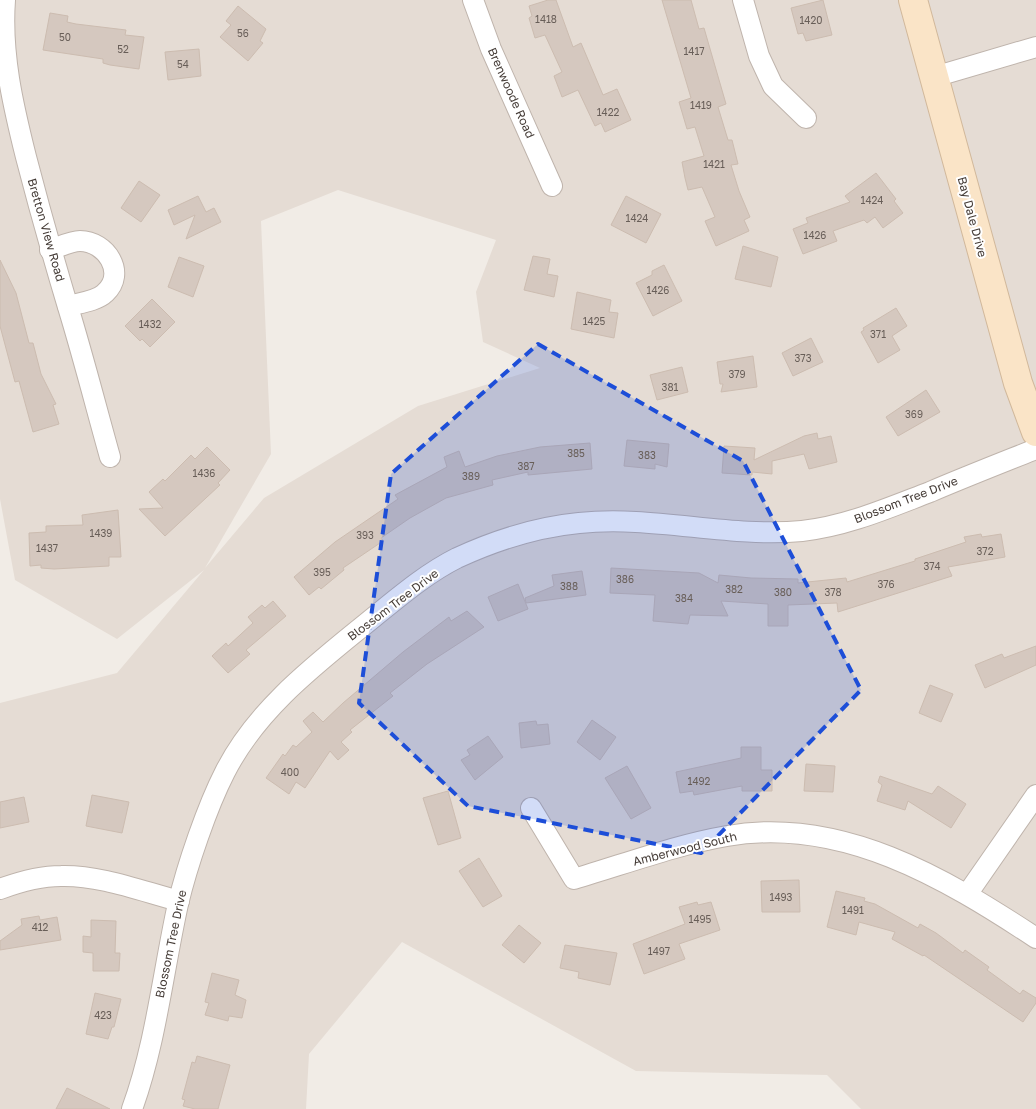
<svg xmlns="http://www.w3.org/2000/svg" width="1036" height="1109" font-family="'Golos Text',sans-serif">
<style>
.residential{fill:#e5dcd4;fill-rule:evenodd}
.building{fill:#d5c8bf;stroke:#ccbcb0}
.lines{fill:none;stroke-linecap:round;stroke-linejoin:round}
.street-casing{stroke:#bfb4ac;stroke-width:22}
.secondary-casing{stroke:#d1b89b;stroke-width:30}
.street{stroke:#fff;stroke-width:20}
.secondary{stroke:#fae4c7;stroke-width:28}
.marked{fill:#1d4ed8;fill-opacity:0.2;stroke:#1d4ed8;stroke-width:4;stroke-dasharray:10 6;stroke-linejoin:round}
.labels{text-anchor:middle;stroke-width:4;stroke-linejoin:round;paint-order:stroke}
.number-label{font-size:10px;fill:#685e58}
.street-label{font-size:12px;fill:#443b36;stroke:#fff}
</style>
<rect width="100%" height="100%" fill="#f1ece6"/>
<path class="residential" d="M0,0H1036V1109H861L827,1075L636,1071L402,942L309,1054L306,1109H0V703L117,673L204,570L117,639L15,580L0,499ZM338,190L496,240L476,292L483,342L540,368L418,406L264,498L205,568L271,454L261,221Z"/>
<g class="building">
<polygon points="548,0 556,0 573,47 581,43 603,95 617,89 631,120 605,132 601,123 595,126 578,90 562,97 554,76 562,72 545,35 535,38 529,18 532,16 529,6"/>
<polygon points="662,0 691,0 699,29 704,28 726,104 718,107 728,140 732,140 738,164 731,165 739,191 750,217 744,220 749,231 716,246 705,221 715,217 702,187 688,190 685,178 682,162 704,156 695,127 687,129 679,102 691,98"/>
<polygon points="823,0 832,35 806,41 803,33 798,34 791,8"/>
<polygon points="238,6 266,29 260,41 263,43 248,61 220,37 231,25 226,21"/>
<polygon points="50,13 68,16 67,22 76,24 126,30 125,35 144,37 139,69 110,65 103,63 103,59 43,50"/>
<polygon points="199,49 201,76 168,80 165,52"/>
<polygon points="876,173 896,199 894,201 903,213 883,228 875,217 867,223 864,220 833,231 837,241 803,254 793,229 808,223 806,218 850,202 845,196"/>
<polygon points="139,181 160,195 141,222 121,208"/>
<polygon points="198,196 206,212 214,208 221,222 186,239 195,215 174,225 168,210"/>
<polygon points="626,196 661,214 646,243 611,225"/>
<polygon points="743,246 778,257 771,287 735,279"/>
<polygon points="533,256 550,259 547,274 558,276 554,297 524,290"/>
<polygon points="179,257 204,266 193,297 168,287"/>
<polygon points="0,260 16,293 29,343 33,343 41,374 56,404 53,405 59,424 33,432 19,381 15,382 0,326"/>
<polygon points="664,265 682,301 653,316 636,283 652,275 652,271"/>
<polygon points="577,292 611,300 609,312 618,313 614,338 571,329"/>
<polygon points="152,299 175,322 150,347 142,339 140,341 125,326"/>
<polygon points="896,308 907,326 892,336 900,350 878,363 861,332 864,330 863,328"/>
<polygon points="811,338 823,362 793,376 782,353"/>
<polygon points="753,356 757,387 721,392 723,384 720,384 717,362"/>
<polygon points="682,367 688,392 657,400 650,375"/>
<polygon points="926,390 940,412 898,436 886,417"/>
<polygon points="817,433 818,439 831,436 837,462 809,469 804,454 772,461 772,474 752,472 752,475 722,473 724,446 755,448 754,460 804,436"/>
<polygon points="627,440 669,444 667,467 655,464 655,469 624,466"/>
<polygon points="590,443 592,469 528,475 528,472 492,480 493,485 446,498 410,518 381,538 383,541 343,568 344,570 321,589 319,587 309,595 294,577 335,542 398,499 395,495 447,467 444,457 459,451 465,467 497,456 540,447"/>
<polygon points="207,447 230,470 218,483 220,485 165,536 139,509 163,508 149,492 163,479 165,481 191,455 195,459"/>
<polygon points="118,510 121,557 109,557 109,566 54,569 41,568 41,565 30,566 29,533 46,532 46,526 83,525 82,515"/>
<polygon points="981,534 982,537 1001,534 1005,557 948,567 952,576 838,612 837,603 788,605 788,626 768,626 768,604 721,601 728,616 690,615 688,624 653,621 655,595 610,593 611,568 699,573 718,583 719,575 751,578 798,579 798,583 846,578 847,582 915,561 915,559 966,542 964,537"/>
<polygon points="582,571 586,595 526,603 525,598 554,586 552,575"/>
<polygon points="518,584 528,609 498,621 488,597"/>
<polygon points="273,601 286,616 246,650 250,654 228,673 212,656 226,643 228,646 253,623 248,617 262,605 265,608"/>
<polygon points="467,611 484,627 427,664 390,693 393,696 350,730 352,732 341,742 349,750 338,760 330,751 305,788 296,782 289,794 266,778 283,754 285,756 293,745 296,747 312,732 303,721 313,712 323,722 343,703 403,652 449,617 451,621"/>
<polygon points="1036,646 1036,665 985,688 975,665 1002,654 1004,658"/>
<polygon points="930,685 953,694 941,722 919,713"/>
<polygon points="592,720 616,737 600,760 577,742"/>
<polygon points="536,721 537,725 548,724 550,744 521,748 519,723"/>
<polygon points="488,736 503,757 475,780 461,760 470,755 467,750"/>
<polygon points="741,747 761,747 761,770 772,770 772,791 742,791 742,786 694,795 693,791 680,793 676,772 741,758"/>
<polygon points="806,764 835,766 833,792 804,791"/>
<polygon points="627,766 651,808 631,819 605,778"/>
<polygon points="880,776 932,794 938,786 966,804 951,828 908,801 905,810 877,801 882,785 878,782"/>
<polygon points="448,791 461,838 438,845 423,798"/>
<polygon points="92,795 129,802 122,833 86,826"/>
<polygon points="24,797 29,822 0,828 0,802"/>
<polygon points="479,858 502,896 483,907 459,871"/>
<polygon points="799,880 800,912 762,912 761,881"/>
<polygon points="836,891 865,898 864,901 875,904 918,928 920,924 936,933 963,953 965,950 989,967 987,970 1020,994 1023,990 1036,998 1036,1003 1023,1022 924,955 923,956 892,939 895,932 859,922 856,935 827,927"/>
<polygon points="697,902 698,905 711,902 720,930 679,944 685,959 644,974 633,944 685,924 679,907"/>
<polygon points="39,916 40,920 57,917 61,940 0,950 0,941 22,925 21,919"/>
<polygon points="91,920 116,921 115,953 120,953 119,971 93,971 93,953 83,952 83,936 91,937"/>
<polygon points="519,925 541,943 524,963 502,945"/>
<polygon points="565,945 617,953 610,985 578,978 579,972 560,968"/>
<polygon points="212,973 239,980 235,995 246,1000 242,1018 229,1016 228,1021 205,1015 209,1003 205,1002"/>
<polygon points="95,993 121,999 114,1027 112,1027 108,1039 86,1034"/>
<polygon points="197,1056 230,1065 218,1109 195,1109 183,1106 185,1100 182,1099 192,1062 195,1063"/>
<polygon points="67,1088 110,1109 56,1109"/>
</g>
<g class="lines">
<g class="street-casing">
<g id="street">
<path d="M5,0C1,54 13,105 26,157C39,207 53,257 68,307C83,356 96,407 110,457"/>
<polyline points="473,0 491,49 552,186"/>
<polyline points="743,0 759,56 773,86 806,118"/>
<polyline points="934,77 1036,47"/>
<path d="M50,250C59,247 71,241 80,241C106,241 127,273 105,293C97,301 79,303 68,306"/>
<path d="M531,808L574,879C625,864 675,845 727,836C841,816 945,878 1036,938"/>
<path d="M0,889C19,882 41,876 61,876C100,875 141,891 179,901"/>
<polyline points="968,893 1036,795"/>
<path d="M132,1109C156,1043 163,972 178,904C187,866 207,807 225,772C258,707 319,662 374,617C400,596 427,573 457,558C496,540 537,527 579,523C653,515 729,538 802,531C847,526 888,508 930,492C965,477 1001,463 1036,449"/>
</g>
</g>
<g class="secondary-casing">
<polyline id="secondary" points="913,0 1018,383 1036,432"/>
</g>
<use href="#street" class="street"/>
<use href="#secondary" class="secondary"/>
</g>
<path class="marked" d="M538,344L743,461L861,690L701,853L468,806L359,703L391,474Z"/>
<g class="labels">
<g class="number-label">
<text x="546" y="23">1418</text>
<text x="811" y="24">1420</text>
<text x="243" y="37">56</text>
<text x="65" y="41">50</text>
<text x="123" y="53">52</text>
<text x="694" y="55">1417</text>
<text x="183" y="68">54</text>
<text x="701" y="109">1419</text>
<text x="608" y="116">1422</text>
<text x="714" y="168">1421</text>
<text x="872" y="204">1424</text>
<text x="637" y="222">1424</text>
<text x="815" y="239">1426</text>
<text x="658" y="294">1426</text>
<text x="594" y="325">1425</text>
<text x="150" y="328">1432</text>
<text x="878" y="338">371</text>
<text x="803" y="362">373</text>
<text x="737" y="378">379</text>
<text x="670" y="391">381</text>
<text x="914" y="418">369</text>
<text x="576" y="457">385</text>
<text x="647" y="459">383</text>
<text x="526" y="470">387</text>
<text x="204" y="477">1436</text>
<text x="471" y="480">389</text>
<text x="101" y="537">1439</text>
<text x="365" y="539">393</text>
<text x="47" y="552">1437</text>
<text x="985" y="555">372</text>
<text x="932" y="570">374</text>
<text x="322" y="576">395</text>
<text x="625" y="583">386</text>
<text x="886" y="588">376</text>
<text x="569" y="590">388</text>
<text x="734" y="593">382</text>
<text x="783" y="596">380</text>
<text x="833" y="596">378</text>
<text x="684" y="602">384</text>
<text x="290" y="776">400</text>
<text x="699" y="785">1492</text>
<text x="781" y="901">1493</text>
<text x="853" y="914">1491</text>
<text x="700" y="923">1495</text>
<text x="40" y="931">412</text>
<text x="659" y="955">1497</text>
<text x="103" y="1019">423</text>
</g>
<g class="street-label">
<text transform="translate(511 93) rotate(66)" y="4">Brenwoode Road</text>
<text transform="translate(972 217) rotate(75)" y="4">Bay Dale Drive</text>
<text transform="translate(46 230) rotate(74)" y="4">Bretton View Road</text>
<text transform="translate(906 500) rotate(-21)" y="4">Blossom Tree Drive</text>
<text transform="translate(393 605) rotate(-37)" y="4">Blossom Tree Drive</text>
<text transform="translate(685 849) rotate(-14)" y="4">Amberwood South</text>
<text transform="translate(171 944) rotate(-78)" y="4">Blossom Tree Drive</text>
</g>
</g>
</svg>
